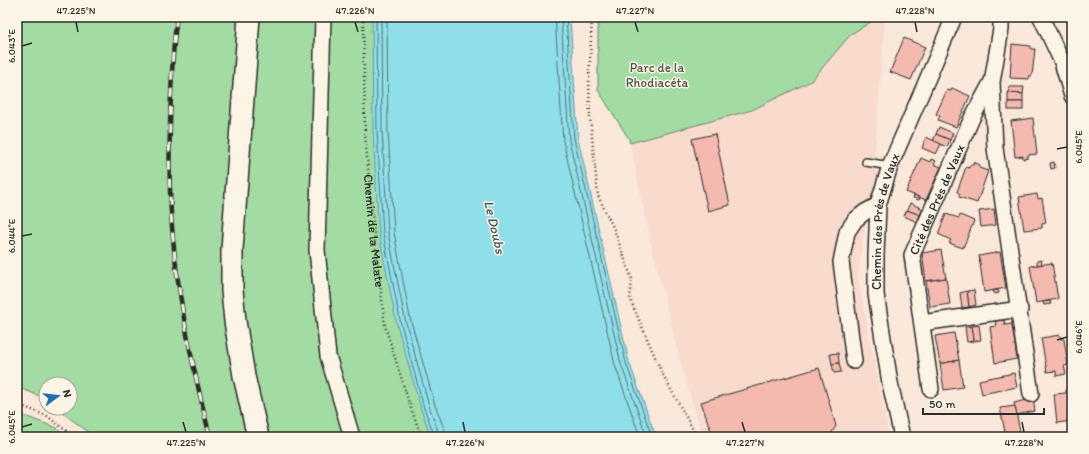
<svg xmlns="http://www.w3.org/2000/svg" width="1089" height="454" font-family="Itim,sans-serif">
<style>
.built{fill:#f8dbcd}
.green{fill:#a3dca2;stroke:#678466}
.water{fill:#8fdfea;stroke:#67979e}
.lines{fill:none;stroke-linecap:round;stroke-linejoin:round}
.shore{stroke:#537377;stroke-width:1}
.building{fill:#f4bab0;stroke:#2b2b2b}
.lane-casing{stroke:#2b2b2b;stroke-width:10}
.street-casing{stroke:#2b2b2b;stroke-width:18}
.secondary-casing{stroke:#2b2b2b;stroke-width:24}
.path{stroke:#2b2b2b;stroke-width:2.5;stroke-dasharray:1 3;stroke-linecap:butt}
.lane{stroke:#fcf5e5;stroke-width:7}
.street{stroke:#fcf5e5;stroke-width:15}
.secondary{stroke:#fcf5e5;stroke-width:21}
.rail-casing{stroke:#2b2b2b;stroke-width:4.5}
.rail{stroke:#fcf5e5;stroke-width:3;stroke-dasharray:9;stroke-linecap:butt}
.ticks{fill:none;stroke:#2b2b2b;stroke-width:1.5}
.labels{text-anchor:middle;stroke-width:3;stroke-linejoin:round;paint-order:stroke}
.park-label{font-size:13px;fill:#495749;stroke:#fcf5e5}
.street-label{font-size:13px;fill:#2b2b2b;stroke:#fcf5e5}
.water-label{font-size:14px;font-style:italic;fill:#44585b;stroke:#fcf5e5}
.neatline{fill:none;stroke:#2b2b2b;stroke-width:1.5}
.ticks-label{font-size:10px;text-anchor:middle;fill:#2b2b2b}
</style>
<rect width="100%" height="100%" fill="#fae9da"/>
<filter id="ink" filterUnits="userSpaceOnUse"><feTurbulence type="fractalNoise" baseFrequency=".025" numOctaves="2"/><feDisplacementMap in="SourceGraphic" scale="8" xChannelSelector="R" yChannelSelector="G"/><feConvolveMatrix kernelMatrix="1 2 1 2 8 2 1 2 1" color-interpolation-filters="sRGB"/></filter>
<g filter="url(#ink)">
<polygon class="built" points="880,17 885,17 875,155 885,157 863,234 858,278 889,437 703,437 681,366 649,235 630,143 752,110 811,81 851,34"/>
<g class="green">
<polygon points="17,17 374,17 438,437 86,437 87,431 56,408 70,408 70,384 46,384 46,400 42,397 17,387"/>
<polygon points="598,17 879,17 851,34 811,81 752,110 630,143 629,139 598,90"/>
<polygon points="17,413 57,428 66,437 17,437"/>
</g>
<polygon class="water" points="372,17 570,17 578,139 629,362 656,437 431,437 421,409 396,321 379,234 373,131"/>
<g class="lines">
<g class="shore">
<polyline points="376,17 377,131 383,233 400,320 424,408 435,437"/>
<polyline points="381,17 382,131 388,233 405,319 429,406 440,437"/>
<polyline points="387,17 388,131 394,232 410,318 435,405 445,431 446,437"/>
<polyline points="555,17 563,141 615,365 640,437"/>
<polyline points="561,17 569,140 621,364 647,437"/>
<polyline points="566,17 574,139 626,363 652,437"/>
</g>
</g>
<g class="building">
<polygon points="869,17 878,17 872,21"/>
<polygon points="904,38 925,47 911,80 890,72"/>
<polygon points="1012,44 1031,46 1031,49 1035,49 1032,76 1029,76 1029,79 1010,78"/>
<polygon points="1009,87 1024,87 1023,94 1008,93"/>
<polygon points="952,88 970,96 956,127 938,120 940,116 936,114 947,90 951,91"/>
<polygon points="1008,93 1023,94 1023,102 1008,102"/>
<rect x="1008" y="102" width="15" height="8"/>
<polygon points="1033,118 1037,154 1028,155 1028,158 1023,159 1023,156 1015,157 1011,121"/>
<polygon points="939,127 953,133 950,140 936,134"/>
<polygon points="715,134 730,205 708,211 692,139"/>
<polygon points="936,134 950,140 947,147 933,141"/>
<polygon points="926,137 941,144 936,154 922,148"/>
<polygon points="921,158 930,162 931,159 936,161 934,164 941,167 926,200 906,192"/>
<polygon points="974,162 980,165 979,168 988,171 977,203 959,197 960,194 957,192 966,167 969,168 970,165 973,165"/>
<polygon points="1054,162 1055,168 1051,169 1050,163"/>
<polygon points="1037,194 1038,199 1042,198 1046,223 1042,224 1042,228 1024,230 1019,197"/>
<polygon points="914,195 920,198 919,200 913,198"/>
<polygon points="910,203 923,209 920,215 907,210"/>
<polygon points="994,209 996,225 981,227 979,211"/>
<polygon points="907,210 920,215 917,222 904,216"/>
<polygon points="946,214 959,218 960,215 974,221 963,248 949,243 951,240 938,234"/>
<polygon points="941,250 946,278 926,281 922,253"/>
<polygon points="1000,252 1006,288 984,292 979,256"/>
<polygon points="1041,260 1042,264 1037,265 1037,261"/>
<polygon points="1052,263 1058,299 1036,303 1030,266"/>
<polygon points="946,278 950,304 930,307 926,281"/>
<polygon points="974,290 976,305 969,307 967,291"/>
<polygon points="998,290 999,293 994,294 993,291"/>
<polygon points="967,291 969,307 962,308 960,293"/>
<polygon points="1050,301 1051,304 1044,305 1043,302"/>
<polygon points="1004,320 1005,325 1012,324 1017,359 995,363 990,327 996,326 995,321"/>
<polygon points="979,325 981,340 974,341 972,326"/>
<polygon points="972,326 974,341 967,342 965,327"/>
<polygon points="954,333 959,360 940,364 935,336"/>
<polygon points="1060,335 1061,339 1064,339 1068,365 1064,366 1066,374 1056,376 1056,371 1047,372 1041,338"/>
<polygon points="838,353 839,363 832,364 830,354"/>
<polygon points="959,360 963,387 944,390 940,364"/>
<polygon points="839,363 841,372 834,373 832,364"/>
<polygon points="819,368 836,426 829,437 713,437 701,402"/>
<polygon points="1014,373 1017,387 982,394 979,380"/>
<polygon points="1072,388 1072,421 1057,423 1054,394 1066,393 1066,389"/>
<polygon points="1033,398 1035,411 1016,415 1014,403"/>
<polygon points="1015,406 1021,437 1006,437 1000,408"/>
</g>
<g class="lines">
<g class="lane-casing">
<polyline id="lane" points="866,162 890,166"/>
</g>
<g class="street-casing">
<g id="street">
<polyline points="323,17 317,250 328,356 352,437"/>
<polyline points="1001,17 1001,29 992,82 995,148 1031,394"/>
<polyline points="1041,17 1062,62 1072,96"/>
<polyline points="922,323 1020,309"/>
<polyline points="854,361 841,262 847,232 855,220 865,212 878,205"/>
<path id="s2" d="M931,389L912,255L972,118L991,83"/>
<path id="s3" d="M902,437L890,383L876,294V256L878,205L890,166L954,17"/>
</g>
</g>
<g class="secondary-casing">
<polyline id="secondary" points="249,17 232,249 232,290 235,321 244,376 258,437"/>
</g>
<g class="path">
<path id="s1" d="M363,17L365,134L374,233L385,326L411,409L422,437"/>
<polyline points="592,17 589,82 590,117 598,196 613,227 632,279 630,299 662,373 697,437"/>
<polyline points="17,404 47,416 74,437"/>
</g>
<use href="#lane" class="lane"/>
<use href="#street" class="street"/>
<use href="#secondary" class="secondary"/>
<g class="rail-casing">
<path id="rail" d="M177,17C173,43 172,69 171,95C169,143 168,190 173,238C179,305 194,372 210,437"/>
</g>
<use href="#rail" class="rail"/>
</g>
</g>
<path class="ticks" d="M76,22L78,32M355,22L358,32M635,22L638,32M915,22L917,32M22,46L32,43M1057,149L1067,147M22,236L32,234M1057,340L1067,337M183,422L186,432M463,422L465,432M742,422L745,432M1022,422L1024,432M22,427L32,424"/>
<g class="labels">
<g class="park-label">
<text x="657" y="72">Parc de la<tspan x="657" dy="15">Rhodiacéta</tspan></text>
</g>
<g class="street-label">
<text dy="5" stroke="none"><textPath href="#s2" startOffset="196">Cité des Prés de Vaux</textPath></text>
<text dy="5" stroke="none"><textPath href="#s3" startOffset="219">Chemin des Prés de Vaux</textPath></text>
<text dy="5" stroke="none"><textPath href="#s1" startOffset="214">Chemin de la Malate</textPath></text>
</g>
<g class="water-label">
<text transform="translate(495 227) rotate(77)" y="5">Le Doubs</text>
</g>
</g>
<rect width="1089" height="454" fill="none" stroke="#fcf5e5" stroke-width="44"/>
<g transform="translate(58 396) rotate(75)"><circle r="19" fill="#fcf5e5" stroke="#a8a49b"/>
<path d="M0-3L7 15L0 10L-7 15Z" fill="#1f6fb2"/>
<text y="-6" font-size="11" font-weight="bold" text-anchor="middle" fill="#2b2b2b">N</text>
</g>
<path d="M923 408v6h121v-6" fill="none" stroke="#2b2b2b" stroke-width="2"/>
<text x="929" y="408" font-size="12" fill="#2b2b2b" stroke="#fcf5e5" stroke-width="3" paint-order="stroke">50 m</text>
<rect x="22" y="22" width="1045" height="410" class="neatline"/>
<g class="ticks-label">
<text x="76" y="14">47.225°N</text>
<text x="355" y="14">47.226°N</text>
<text x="635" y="14">47.227°N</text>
<text x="915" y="14">47.228°N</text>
<text transform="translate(11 46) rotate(-90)" y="4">6.043°E</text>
<text transform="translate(1078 147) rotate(-90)" y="4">6.045°E</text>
<text transform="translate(11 236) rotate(-90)" y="4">6.044°E</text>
<text transform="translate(1078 337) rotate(-90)" y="4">6.046°E</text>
<text transform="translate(11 427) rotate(-90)" y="4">6.045°E</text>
<text x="186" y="446">47.225°N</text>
<text x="465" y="446">47.226°N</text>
<text x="745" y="446">47.227°N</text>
<text x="1024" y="446">47.228°N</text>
</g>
</svg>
